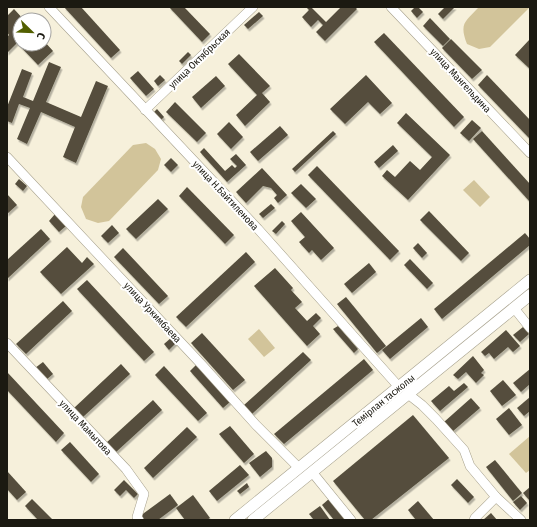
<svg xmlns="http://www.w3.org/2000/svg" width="537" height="527" font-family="'Fira Sans Condensed',sans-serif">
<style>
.green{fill:#d2c49a}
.building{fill:#544e3c;filter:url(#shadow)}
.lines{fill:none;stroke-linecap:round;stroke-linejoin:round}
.minor-casing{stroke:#a6a08c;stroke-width:10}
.major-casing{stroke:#a6a08c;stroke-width:12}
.minor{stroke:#fff;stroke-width:9}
.major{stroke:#fff;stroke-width:11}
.labels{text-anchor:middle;stroke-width:4;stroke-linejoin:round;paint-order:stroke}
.street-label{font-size:10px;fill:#1b1911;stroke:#fff}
</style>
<defs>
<filter id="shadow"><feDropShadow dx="1.5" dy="2.5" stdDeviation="0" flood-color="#0004"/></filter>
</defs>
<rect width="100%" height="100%" fill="#f6f0db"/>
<g class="green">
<path d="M479,7H530L490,47L479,49L467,44C459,23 465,22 479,7Z"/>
<polygon points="146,143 155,149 161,159 158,170 109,221 98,223 86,219 81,207 83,197 133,145"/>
<polygon points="474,180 490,197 480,207 463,190"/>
<polygon points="259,329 275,348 264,357 248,339"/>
<polygon points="530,436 530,470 526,473 509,454"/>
</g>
<g class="building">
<polygon points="64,7 81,7 120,50 111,58"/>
<polygon points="169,7 184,7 210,34 202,42"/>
<polygon points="306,7 311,7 326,22 341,7 355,7 357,9 325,41 316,32 323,25 318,20 311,27 302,17 309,10"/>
<polygon points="415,7 418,7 423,12 417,18 411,11"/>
<polygon points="445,7 455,7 443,19 438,14"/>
<polygon points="14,9 24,20 20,20 20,44 44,44 44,41 53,51 38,65 17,43 7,53 7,37 9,35 7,32 7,16"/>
<polygon points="259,12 263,16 248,29 244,25"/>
<polygon points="430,18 450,39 443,46 423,26"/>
<polygon points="384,33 464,117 454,127 374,42"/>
<polygon points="451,39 482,70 472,79 442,48"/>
<polygon points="530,39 530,69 515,55"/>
<polygon points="188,52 191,55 182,64 179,61"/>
<polygon points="239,54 270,86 262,93 270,102 245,126 236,115 257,95 228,64"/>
<polygon points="49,62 61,67 46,102 81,117 96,81 108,86 76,163 63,157 75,127 41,112 27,144 17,139 30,108 19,104 12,123 7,121 7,107 22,69 32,73 23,97 33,101"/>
<polygon points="138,71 154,89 146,96 130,78"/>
<polygon points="160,75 165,80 158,86 154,81"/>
<polygon points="366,75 392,103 380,114 368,102 345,124 330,109"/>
<polygon points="487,75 530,120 530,137 529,138 478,85"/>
<polygon points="216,76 225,86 201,108 192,97"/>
<polygon points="175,102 206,133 197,142 166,112"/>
<polygon points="157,109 164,117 160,121 152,114"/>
<polygon points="406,113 450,155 408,200 382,176 387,170 395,177 410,161 420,170 432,157 397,123"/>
<polygon points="472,120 481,128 469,141 460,133"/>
<polygon points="229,122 243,137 231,149 217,134"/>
<polygon points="280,126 288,135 258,161 250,152"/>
<polygon points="333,131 336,134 295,172 292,169"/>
<polygon points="482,131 530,184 530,202 473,139"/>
<polygon points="393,145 398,151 379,168 374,162"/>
<polygon points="204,148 225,171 232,165 235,168 237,166 230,159 236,154 246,165 227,182 200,152"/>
<polygon points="171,158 178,165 171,172 164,165"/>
<polygon points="317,166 399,251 390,260 308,175"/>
<polygon points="262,168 287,195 278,203 274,198 277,195 271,188 263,186 246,203 236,192"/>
<polygon points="19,179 27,186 23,191 15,184"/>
<polygon points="301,184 316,199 306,208 291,193"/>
<polygon points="187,187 234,235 225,244 179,196"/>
<polygon points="7,194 17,205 7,214"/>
<polygon points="158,199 168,209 136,239 126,229"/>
<polygon points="271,204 275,208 263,218 259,214"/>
<polygon points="429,211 469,253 461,261 420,220"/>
<polygon points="301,212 334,248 321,260 312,250 309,253 299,242 305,237 291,221"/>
<polygon points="55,214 66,226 59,232 49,221"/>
<polygon points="282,221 285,224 276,234 272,231"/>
<polygon points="112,225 119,233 108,243 101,236"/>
<polygon points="41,229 50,239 7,279 7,260"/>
<polygon points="525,233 530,239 530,245 442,319 434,309"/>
<polygon points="418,243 427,253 422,258 413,248"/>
<polygon points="67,247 82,263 87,257 94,264 61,294 40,272"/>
<polygon points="123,248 168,296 159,304 114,257"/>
<polygon points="246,252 255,262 186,327 176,317"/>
<polygon points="410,259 433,283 427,289 404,265"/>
<polygon points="369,263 376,272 352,293 344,284"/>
<polygon points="275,268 293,288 291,290 302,302 295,308 307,321 316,313 321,318 313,326 320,334 307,346 254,286"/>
<polygon points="87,280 154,352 144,361 77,289"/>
<polygon points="346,297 386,346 377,353 337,304"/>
<polygon points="63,301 72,311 26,354 16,344"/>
<polygon points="421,318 428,327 390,359 382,350"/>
<polygon points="338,326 358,349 354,353 333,329"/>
<polygon points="523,327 529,334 520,342 513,335"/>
<polygon points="506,330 520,346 513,352 508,347 494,359 489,353 485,356 481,352"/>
<polygon points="202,333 245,380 233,390 191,343"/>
<polygon points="172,337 177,342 169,350 164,344"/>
<polygon points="303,352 311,360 252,414 244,405"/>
<polygon points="473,356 484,370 481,373 484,375 476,383 466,372 458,379 453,375"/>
<polygon points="364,359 373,370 284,444 274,434"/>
<polygon points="43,362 53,374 46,380 35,368"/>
<polygon points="121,364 130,374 83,417 74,408"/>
<polygon points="197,364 230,402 223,408 190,371"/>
<polygon points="164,366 207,413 198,421 155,375"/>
<polygon points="530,369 530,384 521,392 513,383"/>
<polygon points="7,372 64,433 56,442 7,390"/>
<polygon points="503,380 516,395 502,406 490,391"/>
<polygon points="464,383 468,387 440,411 431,401 449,386 454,391"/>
<polygon points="530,397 530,411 524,416 517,408"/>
<polygon points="471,398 480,408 452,432 444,422"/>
<polygon points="153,400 162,410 115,453 106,443"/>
<polygon points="509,408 522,425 509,435 496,419"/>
<polygon points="413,415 449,458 371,520 365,520 333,481"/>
<polygon points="230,426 254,454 244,463 219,434"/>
<polygon points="187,427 197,437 153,478 144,468"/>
<polygon points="70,442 99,474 91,482 61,450"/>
<polygon points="266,451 272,458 272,467 260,477 249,463"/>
<polygon points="495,460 522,493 513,501 486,467"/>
<polygon points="240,465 249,475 217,501 209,491"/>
<polygon points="7,471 26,492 17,500 7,489"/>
<polygon points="457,479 474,497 468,503 451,485"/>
<polygon points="124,480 138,494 134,498 126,490 120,496 114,490"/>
<polygon points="247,483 249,487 240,494 237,491"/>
<polygon points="530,487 530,501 523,493"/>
<polygon points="170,494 178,505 158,520 143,520 140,516"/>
<polygon points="193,495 210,518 207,520 185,520 176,508"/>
<polygon points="521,496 527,503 520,510 513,502"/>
<polygon points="330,498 346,518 343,520 334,520 322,505"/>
<polygon points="32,499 53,520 38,520 25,506"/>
<polygon points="418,501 434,520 416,520 408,510"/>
<polygon points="320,506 330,520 314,520 309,514"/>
<polygon points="491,513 497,520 483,520"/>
</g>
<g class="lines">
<g class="minor-casing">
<g id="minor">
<polyline points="49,7 258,229 399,387"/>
<polyline points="391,7 530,153"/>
<polyline points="145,110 253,7"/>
<polyline points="7,157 202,365 256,425 299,468"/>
<polyline points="514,308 530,328"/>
<polyline points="7,343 126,469 144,494 137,517 139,520"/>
<polyline points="408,394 422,405 436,419 464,450 470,466 496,497 521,520"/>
<polyline points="312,472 351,520"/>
<polyline points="474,520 475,518 496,497"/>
</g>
</g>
<g class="major-casing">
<g id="major">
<polyline points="235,520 530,280"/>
<polyline points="253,520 530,295"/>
</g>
</g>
<use href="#minor" class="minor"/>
<use href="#major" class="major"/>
</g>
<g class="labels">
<g class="street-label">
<text transform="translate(199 58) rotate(-44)" y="4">улица Октябрьская</text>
<text transform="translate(461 80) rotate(47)" y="4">улица Мангельдина</text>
<text transform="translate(226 195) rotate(47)" y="4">улица Н.Байтиленова</text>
<text transform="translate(153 312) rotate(47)" y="4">улица Уркимбаева</text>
<text transform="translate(383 400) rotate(-39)" y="4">Темірлан тасжолы</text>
<text transform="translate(86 427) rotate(47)" y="4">улица Мамытова</text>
</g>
</g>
<rect width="537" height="527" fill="none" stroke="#1b1911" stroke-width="16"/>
<g transform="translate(32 32) rotate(113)"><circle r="19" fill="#ffffff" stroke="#a4a3a0"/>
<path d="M0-3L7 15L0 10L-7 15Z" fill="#525f00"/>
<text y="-6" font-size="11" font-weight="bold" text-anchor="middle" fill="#1b1911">С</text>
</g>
</svg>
